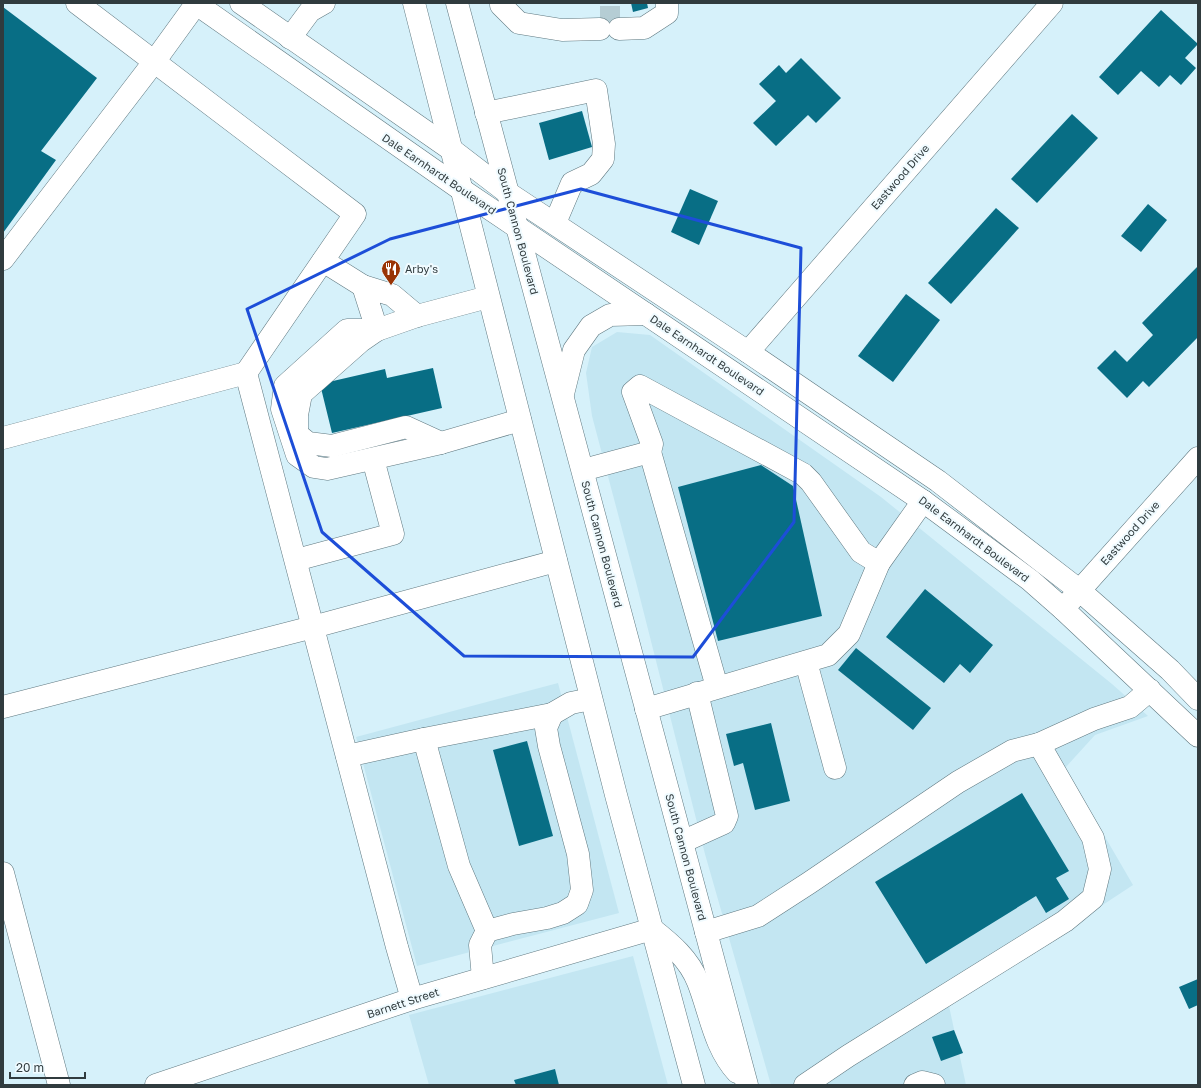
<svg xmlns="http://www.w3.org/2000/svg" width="1201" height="1088" font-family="'Golos Text',sans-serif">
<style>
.built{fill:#c3e6f2}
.building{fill:#086e85}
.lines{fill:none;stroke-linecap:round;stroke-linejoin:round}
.minor-tunnel{stroke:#b5cdd4;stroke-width:22;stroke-dasharray:22 11;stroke-linecap:butt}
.minor-casing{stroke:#607981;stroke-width:23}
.major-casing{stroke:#607981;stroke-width:23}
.minor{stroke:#fff;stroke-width:22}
.major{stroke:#fff;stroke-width:22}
.marked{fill:none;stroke:#1d4ed8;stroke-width:3;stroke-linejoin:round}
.labels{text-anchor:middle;stroke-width:4;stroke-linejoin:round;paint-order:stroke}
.street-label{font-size:11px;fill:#303b3e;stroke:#f0fbff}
.poi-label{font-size:11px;fill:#303b3e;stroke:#f0fbff;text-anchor:start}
</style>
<rect width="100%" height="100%" fill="#d6f1fa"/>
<g class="built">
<polygon points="617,332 650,335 881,497 1112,684 1148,716 1095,735 1065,768 1133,885 949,1006 966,1085 771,1085 705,854 636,582 592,416 586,373 592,347"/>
<polygon points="558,683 619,913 417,966 356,737"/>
<polygon points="633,956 668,1085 429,1085 409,1015"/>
</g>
<g class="building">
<polygon points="631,3 647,3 648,8 633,12"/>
<polygon points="3,7 97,78 41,151 56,160 3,233"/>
<polygon points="1161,10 1198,44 1185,58 1196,68 1181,85 1170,75 1159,87 1141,71 1118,95 1099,77"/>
<polygon points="801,58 841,98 816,123 808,115 776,146 753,123 776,101 759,84 779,65 786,73"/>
<polygon points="582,111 592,147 549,160 539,123"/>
<polygon points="1072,114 1098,138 1037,203 1011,179"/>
<polygon points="690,189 718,201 699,245 671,232"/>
<polygon points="1148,204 1167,220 1141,252 1121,236"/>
<polygon points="996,208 1019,228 951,304 928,283"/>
<polygon points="1198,266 1198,337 1149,387 1143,381 1127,398 1097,368 1115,350 1127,362 1153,335 1142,323"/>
<polygon points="906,294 940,320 893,382 858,356"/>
<polygon points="433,368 442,408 332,433 320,384 385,369 387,378"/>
<polygon points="761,465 793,486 822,616 718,641 678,487"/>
<polygon points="925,589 993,645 970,673 960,664 944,683 886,637"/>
<polygon points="856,648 931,708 913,730 838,670"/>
<polygon points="771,723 790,801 755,810 743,763 734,766 726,734"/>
<polygon points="527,741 553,836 519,846 493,750"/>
<polygon points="1022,793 1069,871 1056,878 1069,899 1046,913 1036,896 926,964 875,882"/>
<polygon points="1198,979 1198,1005 1189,1009 1179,987"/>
<polygon points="954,1030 963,1053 941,1061 932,1037"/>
<polygon points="555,1069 559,1085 516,1085 514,1080"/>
</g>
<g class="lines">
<polyline class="minor-tunnel" points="600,17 620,17"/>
<g class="minor-casing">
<g id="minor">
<polyline points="77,3 355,214 246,373 397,947 412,999"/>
<polyline points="501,3 501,5 519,23 562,30 600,29"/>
<polyline points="619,29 644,28 667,13 667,3"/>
<polyline points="290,38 310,11 324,3"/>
<polyline points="486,113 596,90 604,144 603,159 591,174 572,183 555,223"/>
<polyline points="3,259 154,62 196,4"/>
<polyline points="323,261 363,286"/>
<polyline points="488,297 417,316 377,330 347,330 285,386 282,409 297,455 314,467 327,469 441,443 520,420"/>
<polyline points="417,316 392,295 363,286 377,330 361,341 301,394 297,415 297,434 308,443 332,446 406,427 441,443"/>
<polyline points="748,352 1052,3"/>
<polyline points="3,438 246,373"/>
<polyline points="650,452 717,687"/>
<polyline points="583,470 650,452 652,444 633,392 640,386 803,474 811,482 861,552 879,563 923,501"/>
<polyline points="296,560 393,534 373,459"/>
<polyline points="1063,609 1198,458"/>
<polyline points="806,662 835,768"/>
<polyline points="3,707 313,627 556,561"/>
<polyline points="646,709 828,655 849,634 879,563"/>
<polyline points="347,756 424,739"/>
<polyline points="682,842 724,823 727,816 697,693"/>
<polyline points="3,873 59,1085"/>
<polyline points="487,931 459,866 424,739 552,714 571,703 591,699"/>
<polyline points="706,932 758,916 809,883 958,782 1012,751 1039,744 1094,719 1130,707 1150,690"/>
<polyline points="483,978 480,945 487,931 513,924 547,918 563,913 577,904 582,890 578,854 549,746 546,728 552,714"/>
<polyline points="156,1085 412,999 652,929"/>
<polyline points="805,1085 848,1056 1065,921 1093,898 1100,869 1093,838 1039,744"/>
<polyline points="915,1085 922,1082 934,1085"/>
</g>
</g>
<g class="major-casing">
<g id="major">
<polyline points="195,3 462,190 923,501 1030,580 1063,609 1198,736"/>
<polyline points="241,3 452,150 508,193 748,352 938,481 1079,590 1170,670 1198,699"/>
<polyline points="414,3 616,795 694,1085"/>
<polyline points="457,3 747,1085"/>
<polyline points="563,394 574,350 591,326 610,315 646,314"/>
<path d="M652,929C671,944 689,959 698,982C710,1012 714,1047 737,1072"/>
</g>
</g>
<use href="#minor" class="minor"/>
<use href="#major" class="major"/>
</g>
<path class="marked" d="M581,189L801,248L794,522L693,657L464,656L322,532L247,309L390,239Z"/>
<defs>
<g id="restaurant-pin" transform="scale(1)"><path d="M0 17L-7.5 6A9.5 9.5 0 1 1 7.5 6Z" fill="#993405" stroke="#f0fbff"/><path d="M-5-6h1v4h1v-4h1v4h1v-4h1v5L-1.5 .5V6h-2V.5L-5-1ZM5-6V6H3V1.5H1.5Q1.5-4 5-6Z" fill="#fff"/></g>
</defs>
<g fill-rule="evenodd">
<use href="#restaurant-pin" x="391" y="269"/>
</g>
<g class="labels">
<g class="street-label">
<text transform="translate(439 174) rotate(34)" y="4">Dale Earnhardt Boulevard</text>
<text transform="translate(900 177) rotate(-49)" y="4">Eastwood Drive</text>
<text transform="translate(518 231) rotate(75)" y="4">South Cannon Boulevard</text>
<text transform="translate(707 355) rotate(34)" y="4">Dale Earnhardt Boulevard</text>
<text transform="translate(1130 533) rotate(-48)" y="4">Eastwood Drive</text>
<text transform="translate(974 539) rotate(37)" y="4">Dale Earnhardt Boulevard</text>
<text transform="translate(602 544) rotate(75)" y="4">South Cannon Boulevard</text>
<text transform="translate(686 857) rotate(75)" y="4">South Cannon Boulevard</text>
<text transform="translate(403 1003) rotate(-18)" y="4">Barnett Street</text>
</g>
<g class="poi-label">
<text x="405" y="273">Arby's</text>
</g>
</g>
<rect width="1201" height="1088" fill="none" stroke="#303b3e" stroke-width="8"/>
<path d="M10 1072v6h75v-6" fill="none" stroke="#303b3e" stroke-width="2"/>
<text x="16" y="1072" font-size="12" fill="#303b3e" stroke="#f0fbff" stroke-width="3" paint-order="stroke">20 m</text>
</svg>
